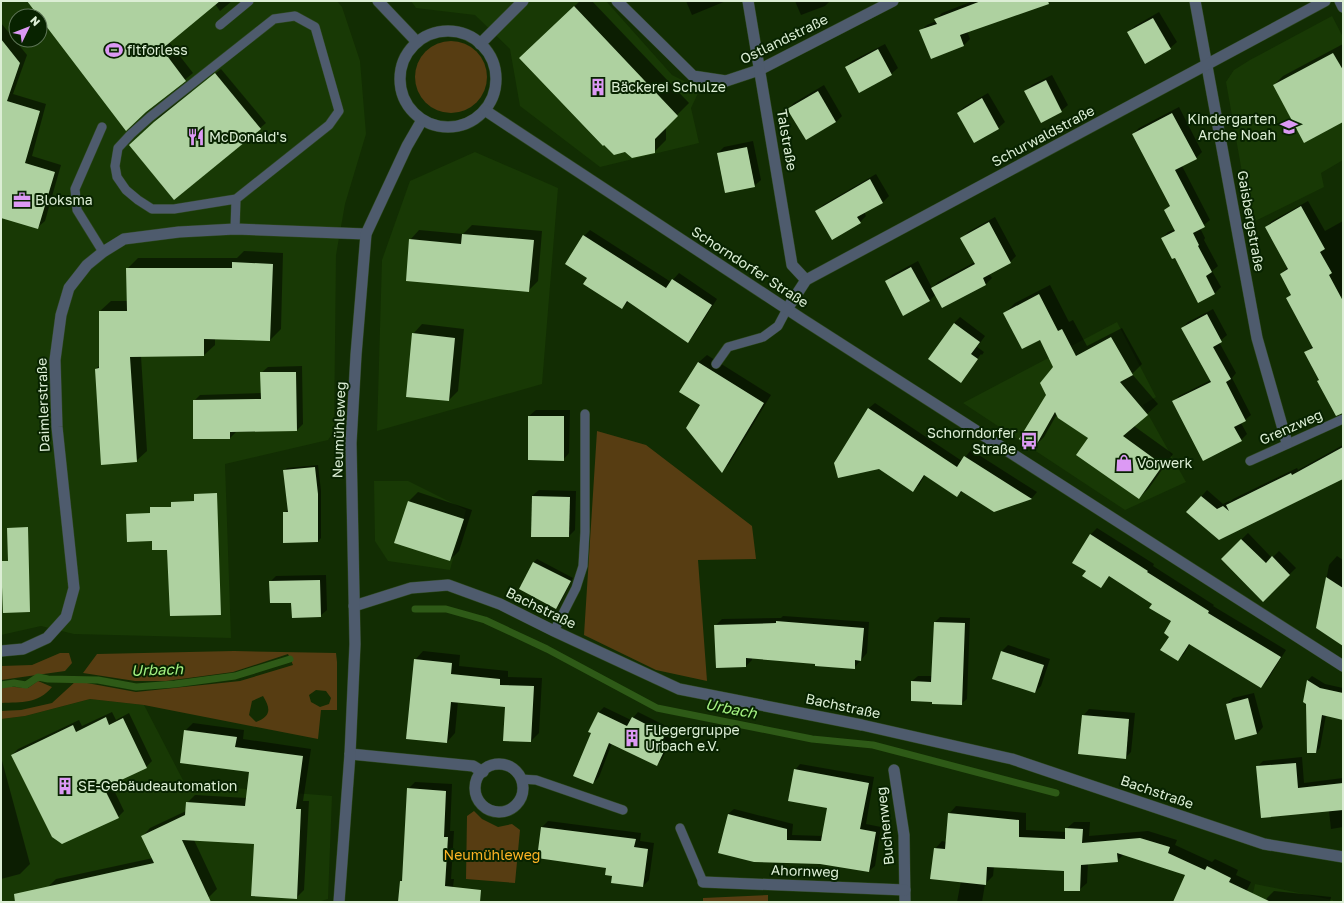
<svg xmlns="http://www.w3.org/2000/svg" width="1344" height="903" font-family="'Golos Text',sans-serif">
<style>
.built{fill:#183905;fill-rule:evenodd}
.green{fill:#573d12;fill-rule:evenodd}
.shadow{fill:#0007}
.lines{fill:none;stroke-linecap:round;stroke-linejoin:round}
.stream{stroke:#2e5a17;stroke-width:7}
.building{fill:#aed1a0}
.service-casing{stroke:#2e4820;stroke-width:10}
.minor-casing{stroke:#2e4820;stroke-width:12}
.tertiary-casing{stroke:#2e4820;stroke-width:12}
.service{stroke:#4e5b6d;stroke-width:9}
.minor{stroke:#4e5b6d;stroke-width:11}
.tertiary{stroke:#4e5b6d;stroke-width:11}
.labels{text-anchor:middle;stroke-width:4;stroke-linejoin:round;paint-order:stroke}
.street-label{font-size:14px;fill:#dceed5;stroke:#082300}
.poi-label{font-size:14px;fill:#dceed5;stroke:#082300;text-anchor:start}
.park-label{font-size:14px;fill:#ffb424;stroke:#082300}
.water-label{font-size:15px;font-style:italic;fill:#a5f282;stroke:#082300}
</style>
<rect width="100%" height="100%" fill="#122d03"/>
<g class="built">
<path d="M1,1H337L342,7L360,61L366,134L345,204L336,255L334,431L328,440L225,464L231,638L74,634L41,626L1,635ZM16,16H40V40H16Z"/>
<polygon points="411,1 606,1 672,75 700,89 691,108 699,143 600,167 520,106 510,49 475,15 416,8"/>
<polygon points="1332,16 1343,37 1343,160 1321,173 1324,187 1251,223 1226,82 1234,70 1250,60"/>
<polygon points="475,152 558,188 542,384 377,431 382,260 410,181"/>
<polygon points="1117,322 1156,397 1143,405 1186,482 1125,510 963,403"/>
<polygon points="374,481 408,481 466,510 450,570 388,561 375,541"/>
<polygon points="90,699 144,705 185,784 332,796 328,899 318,902 1,902 1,719 25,716"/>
<polygon points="1255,884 1333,900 1333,902 1251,902"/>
</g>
<g class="green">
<circle cx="451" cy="77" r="36"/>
<polygon points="597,431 646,445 752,526 756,559 698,560 707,681 656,670 584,635"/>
<path d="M234,651L336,653L337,662V710H321L318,739L144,705L90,699L25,716L1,719V711L21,710L52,703L76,681L136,692L240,681L293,665L288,654L233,672L166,681H135L83,673L97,654ZM316,690L326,691L331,698L329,704L320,707L311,702L309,695ZM263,696C271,709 271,716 256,722L249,715L252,701Z"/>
<polygon points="60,653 69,653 72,663 65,671 1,680 1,666 32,665"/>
<path d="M38,681L52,687C38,704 22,702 1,703V686L28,688Z"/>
<polygon points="474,811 482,819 498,827 512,824 520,830 515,883 466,879 467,816"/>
<polygon points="768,895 768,902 703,902 703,898"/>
</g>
<g class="shadow">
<polygon points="31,1 232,1 220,11 215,4 169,42 193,73 146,112"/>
<polygon points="580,1 592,1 689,103 666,126 666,140 654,152 532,46"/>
<polygon points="686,1 726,1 692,15"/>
<polygon points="795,1 830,1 825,6 801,15"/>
<polygon points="973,1 1028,1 967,31 970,39 964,45 931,58 920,31 927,25 936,21 936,19 942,13"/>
<polygon points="1159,12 1177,42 1170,48 1146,62 1129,32 1135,26"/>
<polygon points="1,23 27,55 13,94 46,104 32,156 61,165 45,221 37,228 1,217"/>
<polygon points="885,44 898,68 891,74 859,91 846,67 852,61"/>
<polygon points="1343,44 1343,121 1274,85 1283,76"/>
<polygon points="221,69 266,123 175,198 131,145 160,116"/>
<polygon points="1052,75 1068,105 1061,111 1026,91 1032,85"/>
<polygon points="824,85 842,116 836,122 806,139 788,109 794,103"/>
<polygon points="988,93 1005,122 998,128 958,113 964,107"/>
<polygon points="1179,107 1202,152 1196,158 1182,166 1210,220 1200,228 1205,238 1204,240 1218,266 1212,271 1221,287 1215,293 1199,301 1175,257 1162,238 1168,232 1175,229 1166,210 1171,205 1133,134 1139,128"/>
<polygon points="753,141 761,180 754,186 718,153 724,147"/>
<polygon points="876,174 889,196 883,202 864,212 866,216 860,222 817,211 823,205"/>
<polygon points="1308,201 1325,231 1343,221 1343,295 1335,300 1343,314 1343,403 1318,381 1320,379 1306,353 1313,346 1287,298 1292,294 1281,274 1288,267 1266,227 1272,221"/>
<polygon points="995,217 1016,256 1010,262 989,274 992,278 986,284 943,307 936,294 929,301 886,282 892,275 918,261 932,288 938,282 975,262 962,238 968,232"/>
<polygon points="472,225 542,231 538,281 529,290 410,240 419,230 463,234"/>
<polygon points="590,230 671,282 679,273 717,299 694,335 688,341 629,301 622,308 584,236"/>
<polygon points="244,251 283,253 281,329 270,340 215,338 215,345 204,355 141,356 147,451 136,461 96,369 100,365 100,311 111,301 127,301 127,269 138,258 237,258"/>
<polygon points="1050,285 1069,322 1073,320 1087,346 1122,328 1142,364 1132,374 1158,404 1134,426 1173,454 1149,488 1139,498 1089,437 1057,414 1044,437 1034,447 1054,367 1040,339 1005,313 1015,303"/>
<polygon points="1213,309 1227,335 1219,342 1236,373 1232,378 1251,415 1241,423 1247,434 1241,440 1173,402 1179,396 1211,380 1182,328 1188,322"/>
<polygon points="960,317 985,336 977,347 984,352 982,355 981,354 964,376 966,376 961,382 954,323"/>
<polygon points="422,324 464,329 458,391 449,400 413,334"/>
<polygon points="707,355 771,395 729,464 722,471 702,405 681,392 699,362"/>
<polygon points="302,366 303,424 297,430 236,432 230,438 194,401 200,395 262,393 261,373 268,367"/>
<polygon points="875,403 962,461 971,450 1037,492 1032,498 994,511 963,490 957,496 925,475 919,485 913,490 879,468 835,463 869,408"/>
<polygon points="536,410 570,410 569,453 563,460 529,459 529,416"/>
<polygon points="1343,445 1343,477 1219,539 1188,512 1207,490 1223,504 1229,501 1230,502 1233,499 1297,468 1298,470"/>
<polygon points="318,465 321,491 321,538 318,541 284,513 288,510 284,471 287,468"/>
<polygon points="539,490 576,491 575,530 569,536 532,496"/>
<polygon points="418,492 472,510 459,551 450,560 409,501"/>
<polygon points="1097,528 1154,564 1153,566 1214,605 1213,606 1286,650 1267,681 1261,687 1190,644 1184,654 1178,660 1173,621 1153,604 1110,575 1101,587 1087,571 1073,562 1091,534"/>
<polygon points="1248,533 1272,558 1279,551 1296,568 1263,600 1222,559"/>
<polygon points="1337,556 1343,560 1343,645 1317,628 1329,565"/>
<polygon points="537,559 573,578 559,605 556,607 520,589 534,562"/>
<polygon points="326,575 327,610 320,616 270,582 276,576"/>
<polygon points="783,616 869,622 867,653 854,668 816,663 752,658 752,660 746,666 715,626 722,619 781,618"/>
<polygon points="940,617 970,618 967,699 961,704 912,681 918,676 932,676 935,622"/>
<polygon points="1008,645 1050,659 1041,686 1035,692 1002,651"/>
<polygon points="423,651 460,655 459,666 508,671 508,677 542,678 539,733 531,741 506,706 458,701 455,733 447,742 415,660"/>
<polygon points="1312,676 1325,684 1343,688 1343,718 1326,715 1320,748 1316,752 1307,704 1304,702 1308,680"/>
<polygon points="1254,693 1263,727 1257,734 1236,739 1227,704 1233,698"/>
<polygon points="604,707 631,720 638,712 670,728 666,736 672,739 662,759 656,765 612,743 599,777 593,783 592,733 599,712"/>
<polygon points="1089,709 1135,713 1131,752 1125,758 1083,716"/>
<polygon points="112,712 116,720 129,713 152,761 146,767 111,784 124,811 118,817 12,755 18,749 79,720 82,726"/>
<polygon points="193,723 244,730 243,739 311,749 303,801 309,801 304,890 296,898 255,843 194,840 217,889 209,897 198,902 51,902 48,887 56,879 153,858 143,836 150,828 186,811 187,803 195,795 247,798 250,771 185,731"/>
<polygon points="1,757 30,864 20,874 1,879"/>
<polygon points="1302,757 1304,783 1343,778 1343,827 1331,829 1329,811 1257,767 1263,761"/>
<polygon points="800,764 874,777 866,824 881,827 875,866 869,871 820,863 728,814 734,809 793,824 792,835 823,836 828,808 795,770"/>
<polygon points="415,782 452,784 450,831 454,831 451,879 454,879 451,902 399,902 401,881 403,879 408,789"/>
<polygon points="956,806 1026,813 1026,830 1066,832 1066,829 1074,822 1090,822 1089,836 1148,831 1177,840 1175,845 1212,862 1215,859 1238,870 1236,875 1251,882 1241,902 1184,902 1187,875 1124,854 1117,861 1088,863 1087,883 1079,890 1065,868 994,866 993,876 985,884 982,902 957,902 961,881 935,849 942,841 946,842 949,814"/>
<polygon points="548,821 641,833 640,841 654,843 649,880 643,886 614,875 607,867 542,827"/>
<polygon points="1274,891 1331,897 1330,902 1266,902 1267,898"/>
</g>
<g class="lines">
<g class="stream">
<polyline points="415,609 446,609 485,620 547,649 657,708 812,739 873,745 1056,793"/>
<polyline points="1,685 14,683 26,685 38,677 48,679 98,680 136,687 175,684 235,676 290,659"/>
</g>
</g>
<g class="building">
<polygon points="27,1 220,1 162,49 186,81 146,112 126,131"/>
<polygon points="981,1 1048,1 1049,4 960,35 964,46 931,59 919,30 937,24 934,19"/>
<polygon points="574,6 678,116 655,139 655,153 632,158 625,152 614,155 604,145 603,146 519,58"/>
<polygon points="1153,18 1171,49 1145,64 1127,32"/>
<polygon points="1,39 20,63 7,101 40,111 25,163 55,172 38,229 1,218"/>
<polygon points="878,49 892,75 859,93 845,67"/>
<polygon points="1333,53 1343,70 1343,122 1304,143 1273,85"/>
<polygon points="215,73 261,129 174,200 129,145 154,122"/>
<polygon points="1046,80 1062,112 1041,123 1024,91"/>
<polygon points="818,91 836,122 806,140 787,109"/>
<polygon points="982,98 999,129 974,143 957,113"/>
<polygon points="1172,113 1197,159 1175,170 1205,227 1193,233 1199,245 1198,246 1212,272 1206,276 1215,294 1198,303 1175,258 1172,259 1161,238 1175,231 1164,210 1170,206 1132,134"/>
<polygon points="747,147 755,187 725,193 717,153"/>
<polygon points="870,179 883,203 857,217 861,223 832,240 815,211"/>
<polygon points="1301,206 1325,249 1320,252 1332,273 1329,275 1343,301 1343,413 1336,416 1317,381 1319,380 1304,352 1313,348 1286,298 1291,295 1280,274 1288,269 1265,227"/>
<polygon points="989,222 1011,263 983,278 986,285 942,308 931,288 975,264 960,238"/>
<polygon points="462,234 534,240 529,292 406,281 409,239 461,244"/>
<polygon points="583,235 666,288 672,279 712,305 688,343 627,301 622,309 583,284 587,278 565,264"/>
<polygon points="232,262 273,264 270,341 204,339 204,356 130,357 137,462 101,465 95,369 99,368 99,311 127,311 126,268 232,268"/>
<polygon points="911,267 930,301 903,316 885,281"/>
<polygon points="1039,294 1058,331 1062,329 1076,356 1111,337 1133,375 1120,382 1148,415 1123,436 1163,465 1139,499 1076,455 1088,438 1058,418 1055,412 1034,449 1019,439 1046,395 1040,383 1053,367 1040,340 1022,349 1003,313"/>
<polygon points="1207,314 1222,342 1213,347 1231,379 1226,382 1246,421 1234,427 1242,441 1203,461 1172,401 1211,382 1181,328"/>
<polygon points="954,323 980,342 971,354 978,359 961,383 928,359"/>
<polygon points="412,333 455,338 449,401 406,397"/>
<polygon points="698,362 764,403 722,473 686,428 700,405 679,392"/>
<polygon points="260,372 296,372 297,431 230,432 230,439 193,439 193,400 261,399"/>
<polygon points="868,408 957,467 964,456 1032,499 994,512 961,491 957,497 924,475 913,492 879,469 838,478 834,463"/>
<polygon points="528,416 564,416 564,461 528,460"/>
<polygon points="1343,447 1343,479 1219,540 1186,512 1201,496 1217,509 1223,506 1229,511 1226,505 1291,473 1292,475"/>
<polygon points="315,467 318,494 318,542 283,543 283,512 288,512 283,470"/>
<polygon points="217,493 221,615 170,616 167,550 152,550 152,541 127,542 126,514 150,513 150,507 171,507 171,502 194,501 194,494"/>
<polygon points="532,496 570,497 569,537 531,537"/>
<polygon points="408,501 464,519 450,561 394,543"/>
<polygon points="28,527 30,612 3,613 1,561 8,561 7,528"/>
<polygon points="1090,534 1148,571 1147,572 1209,611 1208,613 1281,657 1261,688 1189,644 1178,661 1160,650 1169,637 1164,633 1171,621 1149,608 1152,604 1109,576 1101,588 1082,576 1086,571 1072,563"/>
<polygon points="1241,539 1266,563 1272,556 1290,575 1263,602 1221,559"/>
<polygon points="533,562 571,581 556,609 519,589"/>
<polygon points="1326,577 1343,588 1343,646 1316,628"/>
<polygon points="320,580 321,617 292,618 291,603 270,603 269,581"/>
<polygon points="776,621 864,628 861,661 855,660 855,669 815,666 815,664 746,658 746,667 716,668 714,625 776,623"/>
<polygon points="934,622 965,623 962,705 932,704 932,702 911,701 911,681 931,682"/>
<polygon points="1001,651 1044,665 1035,693 992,679"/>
<polygon points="414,659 452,663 451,674 500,679 500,685 534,686 531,742 503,741 505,707 451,702 447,743 406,739"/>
<polygon points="1307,680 1320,688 1343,693 1343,720 1322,715 1316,753 1307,753 1306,704 1303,702"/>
<polygon points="1248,698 1257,734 1235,740 1226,704"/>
<polygon points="598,712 627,726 632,717 665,734 662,742 667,745 657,766 609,743 593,784 573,776 591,733 588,732"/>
<polygon points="1082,715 1129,719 1126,759 1078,754"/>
<polygon points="106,717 109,725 123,718 147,768 104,788 119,818 62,844 52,837 11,755 73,725 76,732"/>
<polygon points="184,730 237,737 235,747 303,756 296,809 301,809 297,899 251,896 254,844 182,840 211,902 15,902 14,894 154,863 141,836 185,815 186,802 245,806 249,772 180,763"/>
<polygon points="1296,763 1298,788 1343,783 1343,810 1261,818 1256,766"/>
<polygon points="794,769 869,783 860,829 876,832 869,872 820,864 754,862 718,853 728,814 787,829 787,840 821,841 827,808 788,801"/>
<polygon points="407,788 446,791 444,837 448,837 445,886 481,890 480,902 398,902 400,881 402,881"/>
<polygon points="948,813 1019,820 1019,837 1065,839 1065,828 1083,829 1082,843 1140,838 1170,847 1168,853 1205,870 1207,866 1231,878 1229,882 1271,902 1173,902 1185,875 1117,853 1118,862 1081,865 1080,891 1064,891 1064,867 1064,871 987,867 986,885 930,879 934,848 945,849"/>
<polygon points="541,827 636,839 634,847 648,849 643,887 611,883 612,876 605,875 606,868 537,858"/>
</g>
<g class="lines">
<g class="service-casing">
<g id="service">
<polyline points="220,25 249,1"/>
<polyline points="102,127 75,189 77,210 103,252"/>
<polyline points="235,229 236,199 329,125 339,111 315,27 295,16 274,19 150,117 131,134 118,148 115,166 117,177 126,190 138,200 152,209 174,209 236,199"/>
<polyline points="716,364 728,347 763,337 778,326 787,309"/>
<polyline points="1250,461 1343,419"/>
<polyline points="554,631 576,588 583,566 585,532 585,414"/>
<polyline points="521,779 536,780 623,810"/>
<polyline points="680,828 703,882"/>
</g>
</g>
<g class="minor-casing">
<g id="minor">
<polyline points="617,1 693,76 726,81 759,70 893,1"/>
<polyline points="748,1 792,265 806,280"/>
<polyline points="1195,1 1257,338 1287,443"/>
<polyline points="1340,1 1343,7"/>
<polyline points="480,44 523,1"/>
<polyline points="787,309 806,280 1325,1"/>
<polyline points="354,606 411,588 448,585 500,604 554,631 679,689 862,725 1012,759 1264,844 1343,857"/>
<polyline points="1,651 23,649 47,638 66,617 74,588 57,427 55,360 61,315 69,288 87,265 103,252 124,239 179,232 235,229 366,234"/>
<polyline points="350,754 473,766 483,772"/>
<circle cx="499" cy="788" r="24"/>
<polyline points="894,770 904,835 905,902"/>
<polyline points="703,882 905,890"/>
<polyline points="339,902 350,754 355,644 351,443 356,355 366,234 407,146 422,120"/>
</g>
</g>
<g class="tertiary-casing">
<g id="tertiary">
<polyline points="378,1 417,42"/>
<circle cx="448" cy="79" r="48"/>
<polyline points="486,111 802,319 1343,666"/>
</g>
</g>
<use href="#service" class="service"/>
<use href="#minor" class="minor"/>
<use href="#tertiary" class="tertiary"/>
</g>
<defs>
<g id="stadium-bare" transform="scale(1.38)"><path d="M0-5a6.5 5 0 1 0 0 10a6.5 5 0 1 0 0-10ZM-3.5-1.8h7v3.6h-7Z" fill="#dc99f4" stroke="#082300" stroke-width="2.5" paint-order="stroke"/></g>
<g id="building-bare" transform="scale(1.38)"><path d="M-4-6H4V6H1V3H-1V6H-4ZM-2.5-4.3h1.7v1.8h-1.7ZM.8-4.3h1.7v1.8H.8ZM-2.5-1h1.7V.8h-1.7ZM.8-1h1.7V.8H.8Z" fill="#dc99f4" stroke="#082300" stroke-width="2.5" paint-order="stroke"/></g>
<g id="school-bare" transform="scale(1.38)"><path d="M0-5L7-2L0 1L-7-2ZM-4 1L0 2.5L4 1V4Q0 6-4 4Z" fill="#dc99f4" stroke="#082300" stroke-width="2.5" paint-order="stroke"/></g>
<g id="restaurant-bare" transform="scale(1.38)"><path d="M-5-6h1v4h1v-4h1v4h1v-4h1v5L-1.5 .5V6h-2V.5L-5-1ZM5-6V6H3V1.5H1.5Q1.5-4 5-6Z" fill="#dc99f4" stroke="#082300" stroke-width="2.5" paint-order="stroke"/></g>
<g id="office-bare" transform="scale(1.38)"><path d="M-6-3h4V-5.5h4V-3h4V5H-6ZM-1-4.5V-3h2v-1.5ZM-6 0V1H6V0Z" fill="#dc99f4" stroke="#082300" stroke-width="2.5" paint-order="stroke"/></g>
<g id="bus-bare" transform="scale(1.38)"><path d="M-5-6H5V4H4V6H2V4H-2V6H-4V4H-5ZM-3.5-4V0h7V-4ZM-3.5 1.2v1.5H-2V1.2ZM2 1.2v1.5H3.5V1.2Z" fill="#dc99f4" stroke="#082300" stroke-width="2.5" paint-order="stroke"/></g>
<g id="shop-bare" transform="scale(1.38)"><path d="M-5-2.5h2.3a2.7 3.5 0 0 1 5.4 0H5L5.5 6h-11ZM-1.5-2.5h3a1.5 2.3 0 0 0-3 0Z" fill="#dc99f4" stroke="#082300" stroke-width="2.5" paint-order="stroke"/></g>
</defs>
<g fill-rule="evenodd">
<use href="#stadium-bare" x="114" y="50"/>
<use href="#building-bare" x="598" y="87"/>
<use href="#school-bare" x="1289" y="127"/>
<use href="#restaurant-bare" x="196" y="137"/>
<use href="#office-bare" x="22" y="200"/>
<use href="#bus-bare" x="1029" y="441"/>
<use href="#shop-bare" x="1124" y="463"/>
<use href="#building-bare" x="632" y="738"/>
<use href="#building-bare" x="65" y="786"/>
</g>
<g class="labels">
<g class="street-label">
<text transform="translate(784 39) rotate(-26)" y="5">Ostlandstraße</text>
<text transform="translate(1043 136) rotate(-28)" y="5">Schurwaldstraße</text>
<text transform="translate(787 140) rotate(80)" y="5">Talstraße</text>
<text transform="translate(1251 221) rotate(80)" y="5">Gaisbergstraße</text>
<text transform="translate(750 267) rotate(33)" y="5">Schorndorfer Straße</text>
<text transform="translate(43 405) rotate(-92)" y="5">Daimlerstraße</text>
<text transform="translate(1291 427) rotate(-24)" y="5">Grenzweg</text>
<text transform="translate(339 430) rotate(-88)" y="5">Neumühleweg</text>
<text transform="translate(541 608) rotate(26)" y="5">Bachstraße</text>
<text transform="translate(843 706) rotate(12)" y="5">Bachstraße</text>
<text transform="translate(1157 792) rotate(19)" y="5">Bachstraße</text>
<text transform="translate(885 826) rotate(-96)" y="5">Buchenweg</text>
<text transform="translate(805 871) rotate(2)" y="5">Ahornweg</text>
</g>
<g class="poi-label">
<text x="127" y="55">fitforless</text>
<text x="611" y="92">Bäckerei Schulze</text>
<text x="1276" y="124" text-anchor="end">Kindergarten<tspan x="1276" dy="16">Arche Noah</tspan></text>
<text x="209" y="142">McDonald's</text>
<text x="35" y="205">Bloksma</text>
<text x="1016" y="438" text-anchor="end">Schorndorfer<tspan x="1016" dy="16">Straße</tspan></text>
<text x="1137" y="468">Vorwerk</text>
<text x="645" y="735">Fliegergruppe<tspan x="645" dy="16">Urbach e.V.</tspan></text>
<text x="78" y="791">SE-Gebäudeautomation</text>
</g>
<g class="park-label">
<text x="492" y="860">Neumühleweg</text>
</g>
<g class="water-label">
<text transform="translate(157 670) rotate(-2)" y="5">Urbach</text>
<text transform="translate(731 709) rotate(11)" y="5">Urbach</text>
</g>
</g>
<rect width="1344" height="903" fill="none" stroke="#dceed5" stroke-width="4"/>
<g transform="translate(28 28) rotate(47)"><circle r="19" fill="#082300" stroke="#5d7455"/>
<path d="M0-3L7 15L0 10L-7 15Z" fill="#dc99f4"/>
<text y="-6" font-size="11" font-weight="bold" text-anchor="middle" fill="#dceed5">N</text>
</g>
</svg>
